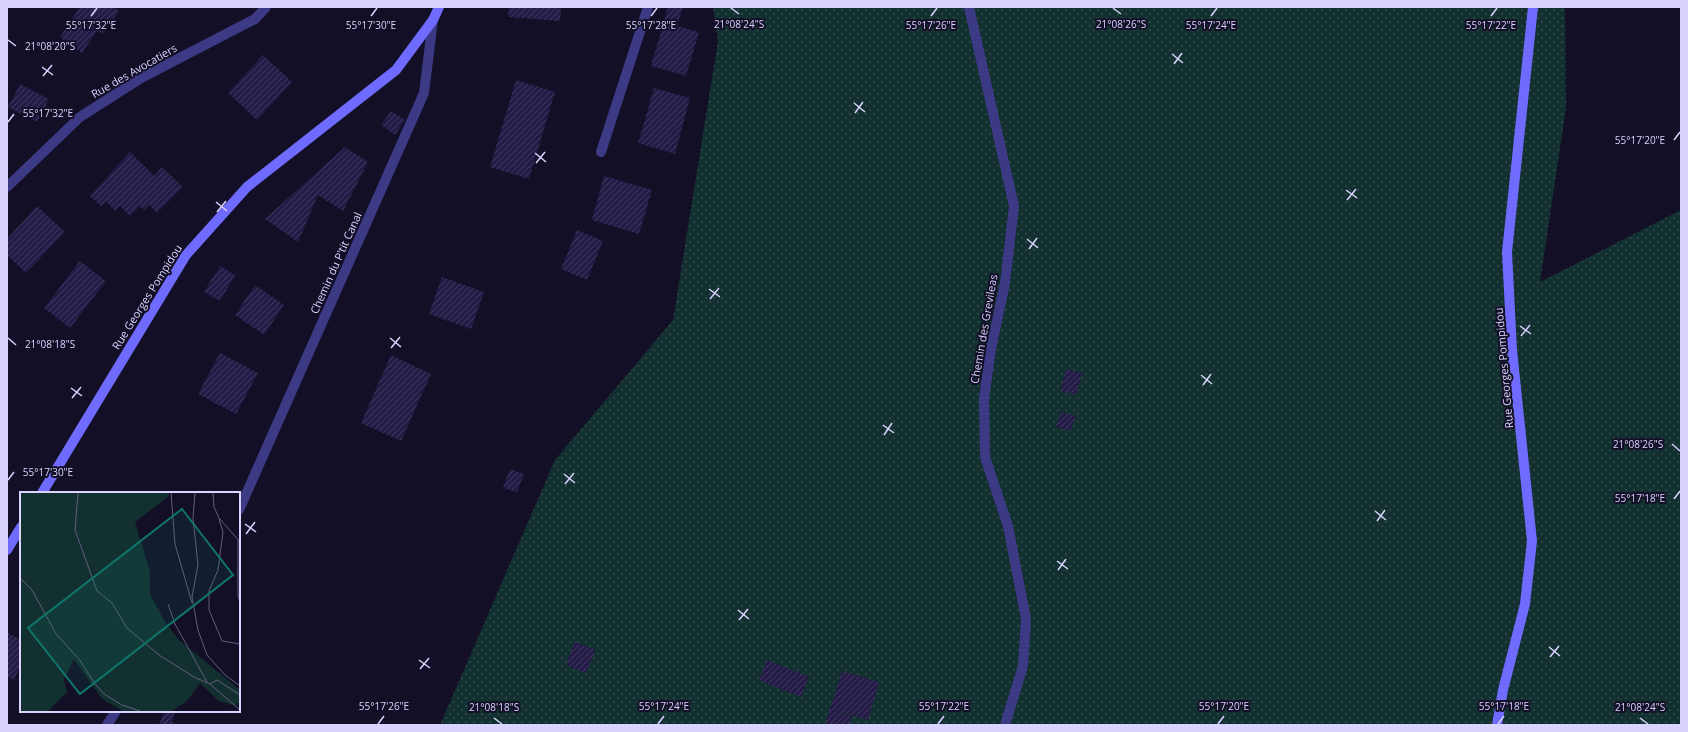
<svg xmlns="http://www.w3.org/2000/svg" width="1688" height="732" font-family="'Open Sans',sans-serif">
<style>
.green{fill:url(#green-dots)}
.building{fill:url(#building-hatch)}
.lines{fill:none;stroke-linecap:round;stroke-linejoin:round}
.service{stroke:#3d3a85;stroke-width:10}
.minor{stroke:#3d3a85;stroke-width:10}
.secondary{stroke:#6f6bff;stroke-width:10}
.ticks{fill:none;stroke:#d9d4ff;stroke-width:1.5}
.labels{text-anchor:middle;stroke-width:4;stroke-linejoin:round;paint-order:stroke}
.street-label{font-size:11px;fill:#d9d4ff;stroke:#130f26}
.inset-road{fill:none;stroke:#625e7d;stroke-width:1}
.view{fill:#0f766e;fill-opacity:0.15;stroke:#0f766e;stroke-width:2}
.inset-edge{fill:none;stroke:#d9d4ff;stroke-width:2}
.ticks-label{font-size:10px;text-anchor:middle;fill:#d9d4ff;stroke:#130f26;stroke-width:4;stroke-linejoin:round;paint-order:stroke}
</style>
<defs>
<pattern id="green-dots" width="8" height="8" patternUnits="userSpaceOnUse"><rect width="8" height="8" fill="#12302f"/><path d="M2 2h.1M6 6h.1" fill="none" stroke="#344d4e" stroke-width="1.8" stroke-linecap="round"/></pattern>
<pattern id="building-hatch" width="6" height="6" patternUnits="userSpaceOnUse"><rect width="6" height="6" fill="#241b47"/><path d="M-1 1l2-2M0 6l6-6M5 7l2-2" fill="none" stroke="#433b63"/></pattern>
</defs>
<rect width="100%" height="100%" fill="#130f26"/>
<polygon class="green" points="713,7 1565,7 1566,108 1540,282 1681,210 1681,725 440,725 555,460 673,320 718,41"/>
<g class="building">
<polygon points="80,7 113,7 119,11 103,34 97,31 82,53 60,37"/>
<polygon points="509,7 561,7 560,21 508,17"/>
<polygon points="668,7 683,7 677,26 699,32 686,76 651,66"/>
<polygon points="263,55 292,82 257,120 228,93"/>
<polygon points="516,80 555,92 529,179 490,167"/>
<polygon points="20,84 49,99 37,122 8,107"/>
<polygon points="654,88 690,98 675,154 638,143"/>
<polygon points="391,111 405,120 395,135 381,125"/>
<polygon points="345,147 368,162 343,211 318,195 298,242 265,219"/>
<polygon points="130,152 154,176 162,167 183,187 157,213 149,205 144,210 139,206 130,216 120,206 115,211 106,201 101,206 90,196"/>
<polygon points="604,176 652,190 639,234 592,220"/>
<polygon points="37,206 65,232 26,273 7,255 7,239"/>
<polygon points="577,230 603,241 587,280 561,269"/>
<polygon points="80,261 106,281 70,328 44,308"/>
<polygon points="220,266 235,275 220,301 204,292"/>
<polygon points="442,277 484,292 471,329 429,314"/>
<polygon points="255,285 284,305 264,335 235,315"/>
<polygon points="220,353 258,373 236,414 198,394"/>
<polygon points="391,355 431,374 401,441 361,423"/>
<polygon points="1066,369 1082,373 1076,395 1060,390"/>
<polygon points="1061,412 1076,416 1070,431 1056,427"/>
<polygon points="510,469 524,474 517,492 503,488"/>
<polygon points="7,632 21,640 21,665 14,680 7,677"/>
<polygon points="575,642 596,650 586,673 566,665"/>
<polygon points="767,660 809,677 801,697 759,680"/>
<polygon points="842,671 879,682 868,720 833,710 852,717 849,725 825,725"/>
<polygon points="164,711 175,711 172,722 179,725 159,725"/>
</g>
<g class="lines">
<polyline class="service" points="601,152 648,7"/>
<g class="minor">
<polyline points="969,7 1014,206 1005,283 991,349 984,398 985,457 1008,526 1026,619 1023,666 1005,725"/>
<polyline points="7,187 80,117 141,78 255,19 266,7"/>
<polyline points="239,510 424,93 433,20"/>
<polyline points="107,725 116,711"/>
</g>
<g class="secondary">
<polyline points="42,493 186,255 247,187 396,70 433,20 439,7"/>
<polyline points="7,550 21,527"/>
<polyline points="1497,725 1503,690 1525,604 1532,541 1512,350 1507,252 1533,7"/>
</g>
</g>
<path class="ticks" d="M731,8L739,14M1113,8L1121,14M91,16L97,8M371,16L377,8M651,16L657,8M931,16L937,8M1211,16L1217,8M1491,16L1497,8M8,40L16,46M1172,54L1183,63M1174,64L1182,53M42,67L53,75M43,76L52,65M854,103L865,112M855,113L863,102M8,122L14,114M1674,140L1680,132M535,153L546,162M536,163L545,152M1346,190L1357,198M1347,200L1356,189M216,202L227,211M217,212L226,201M1027,239L1038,248M1029,249L1037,238M709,289L720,297M710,299L719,288M1520,326L1531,334M1521,336L1530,325M8,338L16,345M390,338L401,347M391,348L400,337M1201,375L1212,384M1203,385L1211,374M71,388L82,396M72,398L81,387M883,425L894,433M884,435L892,423M1672,444L1680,451M564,474L575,483M8,480L14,472M565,484L574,473M1674,499L1680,491M1375,511L1386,520M1377,521L1385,510M245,524L256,532M246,534L255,522M1057,561L1068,569M1058,570L1066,559M738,610L749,619M739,620L748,609M1549,647L1560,656M1550,657L1559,646M419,660L430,668M420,669L429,658M494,718L502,724M1640,718L1648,724M378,724L384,716M658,724L664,716M938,724L944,716M1218,724L1224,716M1498,724L1504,716"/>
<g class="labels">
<g class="street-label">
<text transform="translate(134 71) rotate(-30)" y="4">Rue des Avocatiers</text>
<text transform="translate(336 263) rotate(-66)" y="4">Chemin du P'tit Canal</text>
<text transform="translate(147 297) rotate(-58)" y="4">Rue Georges Pompidou</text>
<text transform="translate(984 329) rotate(-80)" y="4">Chemin des Grevileas</text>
<text transform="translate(1504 368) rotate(-95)" y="4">Rue Georges Pompidou</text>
</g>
</g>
<g transform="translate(20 492)">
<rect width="220" height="220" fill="#130f26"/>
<path d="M0,1H149V4L115,30L130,80V102L145,130L159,148L220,198V209L216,214L199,209L180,191L167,209L152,219H103L82,207L54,167L44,188L47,200L28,219H0Z" fill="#12302f"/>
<path class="inset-road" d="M58,1L55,38L77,99L92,111L107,136L139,163L174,185L190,192M151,1L155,52L172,111M175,1L173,26L178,73L172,105L178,138L187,163L205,183L220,194M193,1L194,15L199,26L220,50M199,27L203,40L198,78L189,99V118L202,149L220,152M218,48V103L220,111M0,86L12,98L36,142L59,167L75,192L84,202L102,213L120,219M148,112L155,132L187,190M220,203L197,188L190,192L220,218"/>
<path class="view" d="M162,17L213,83L60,202L8,136Z"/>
<rect width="220" height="220" class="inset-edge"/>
</g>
<g class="ticks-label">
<text x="739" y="28">21°08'24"S</text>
<text x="1121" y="28">21°08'26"S</text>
<text x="91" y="29">55°17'32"E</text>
<text x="371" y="29">55°17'30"E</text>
<text x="651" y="29">55°17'28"E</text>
<text x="931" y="29">55°17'26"E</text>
<text x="1211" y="29">55°17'24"E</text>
<text x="1491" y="29">55°17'22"E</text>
<text x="50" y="50">21°08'20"S</text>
<text x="48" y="117">55°17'32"E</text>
<text x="1640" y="144">55°17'20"E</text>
<text x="50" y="348">21°08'18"S</text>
<text x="1638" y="448">21°08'26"S</text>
<text x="48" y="476">55°17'30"E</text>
<text x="1640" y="502">55°17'18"E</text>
<text x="384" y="710">55°17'26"E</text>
<text x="664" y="710">55°17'24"E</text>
<text x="944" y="710">55°17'22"E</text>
<text x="1224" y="710">55°17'20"E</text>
<text x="1504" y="710">55°17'18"E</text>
<text x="494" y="711">21°08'18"S</text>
<text x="1640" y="711">21°08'24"S</text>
</g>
<rect width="1688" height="732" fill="none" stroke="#d9d4ff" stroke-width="16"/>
</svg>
